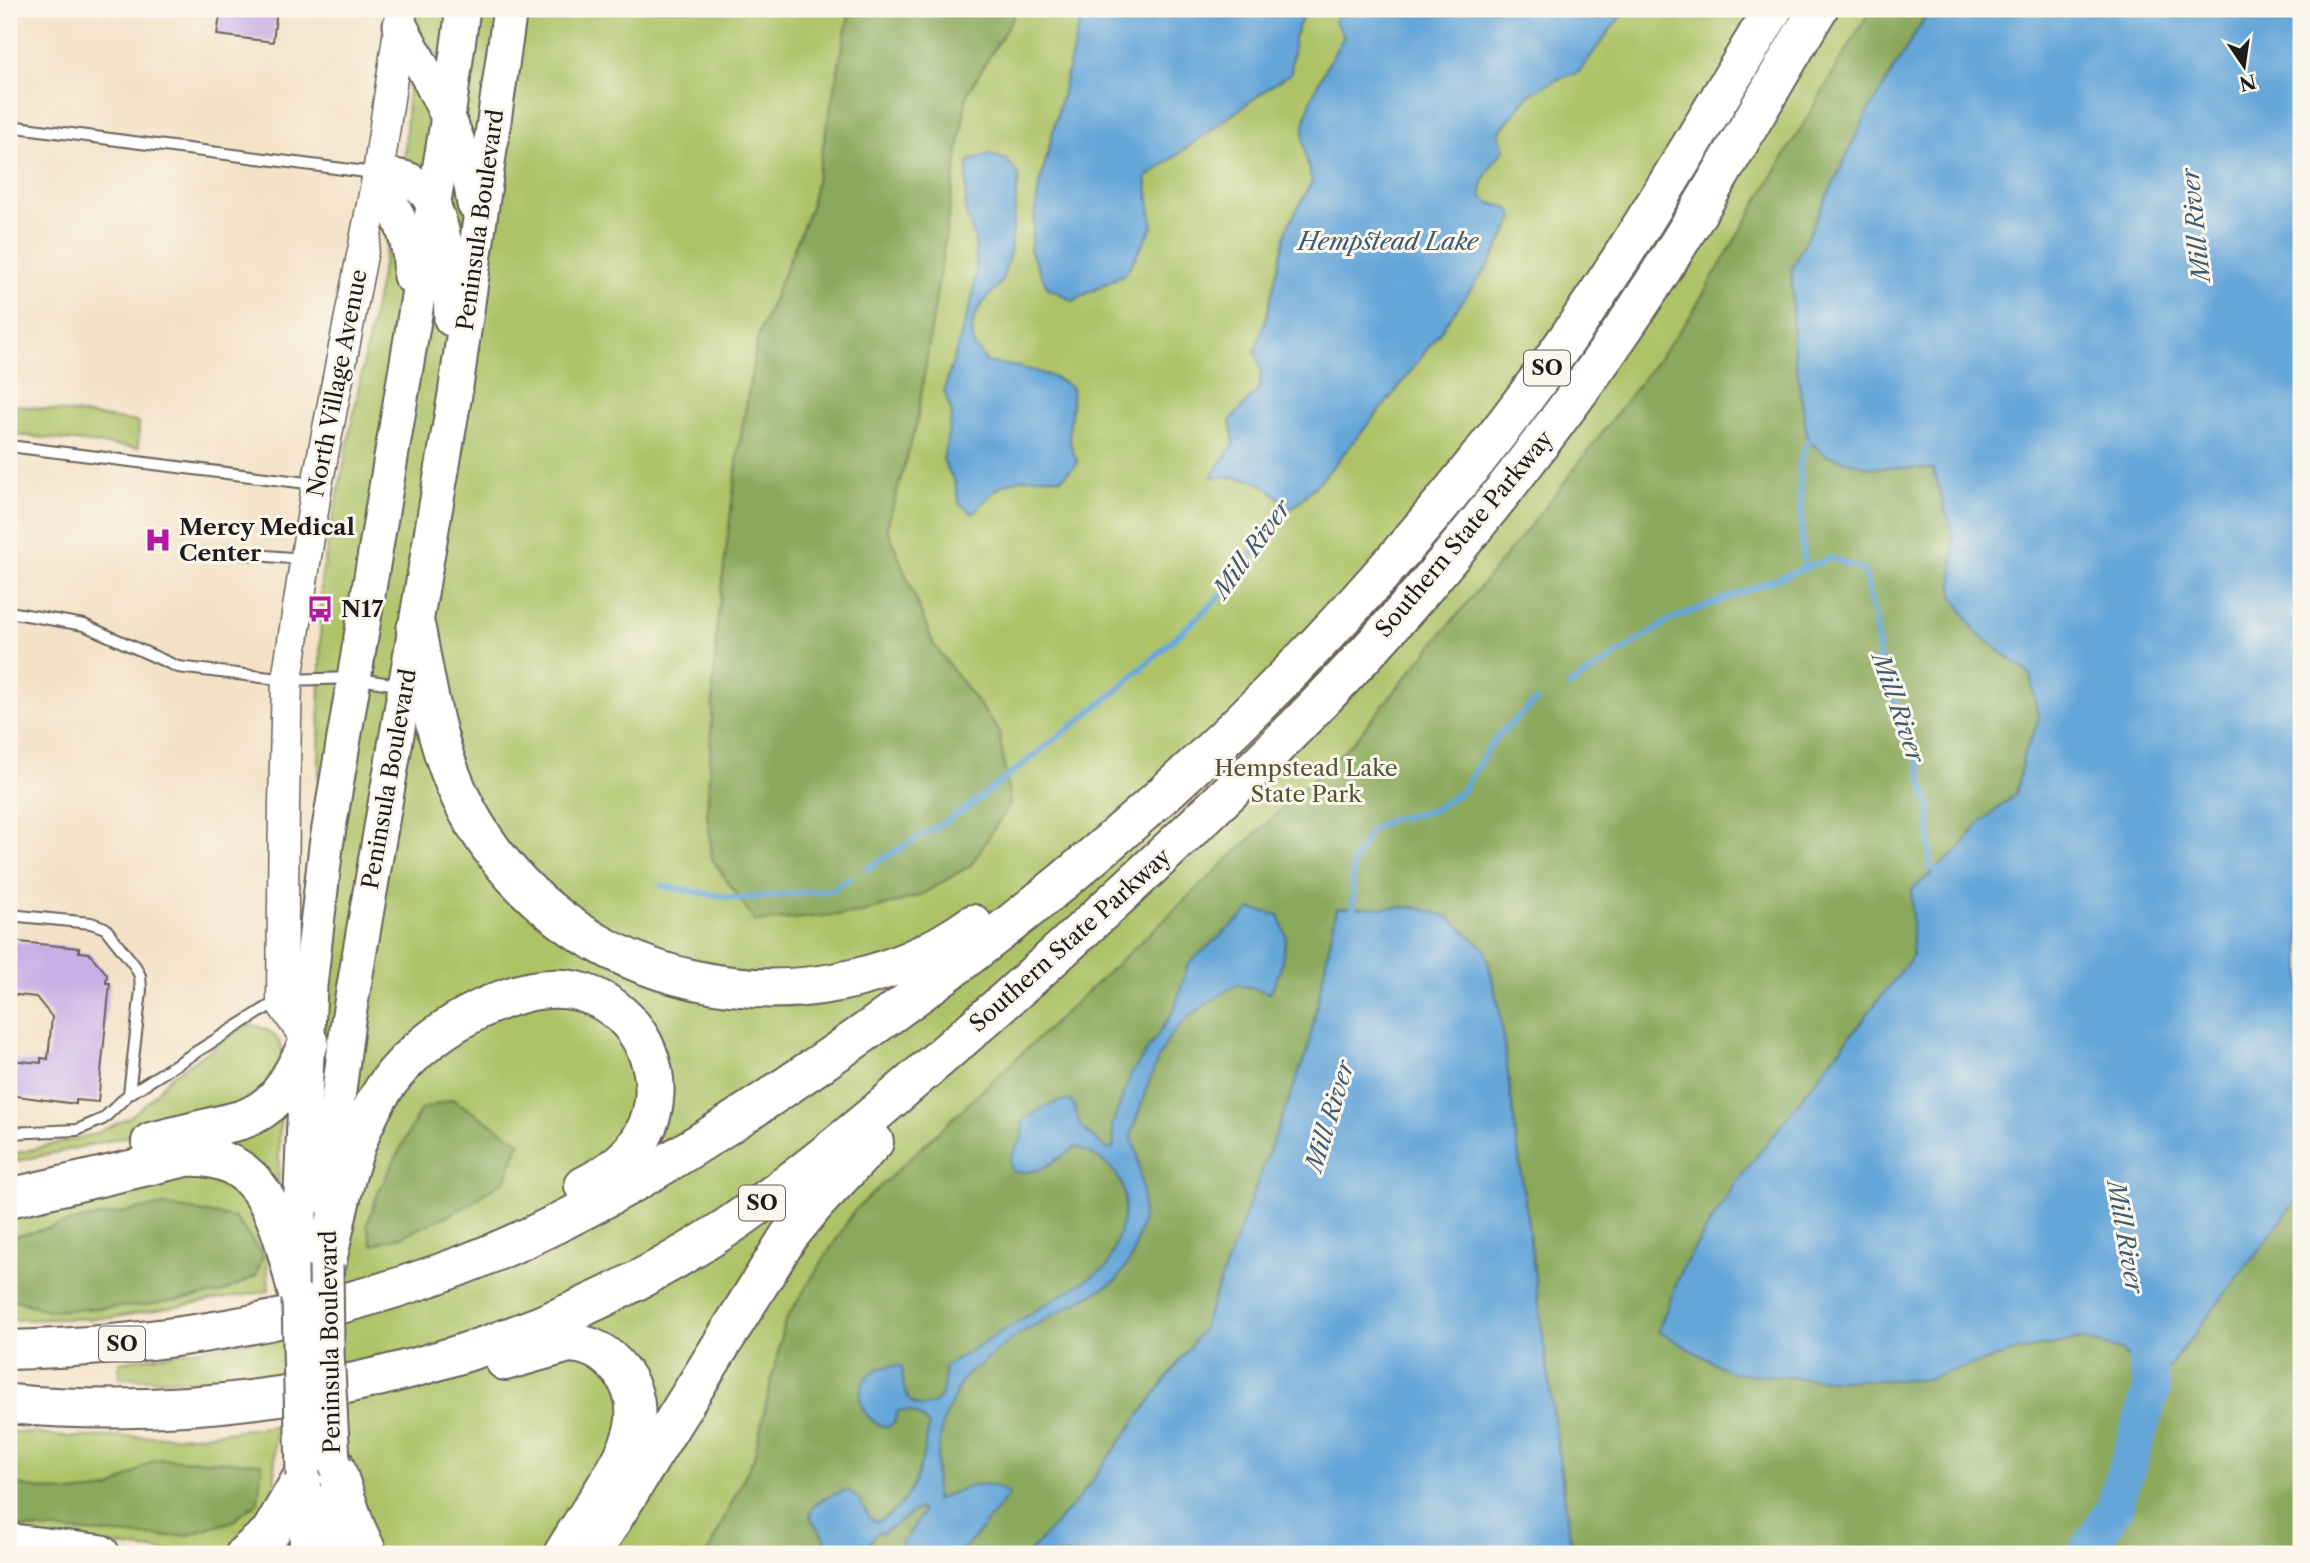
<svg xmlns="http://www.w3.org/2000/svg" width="2310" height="1563" font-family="'Libre Caslon Text',serif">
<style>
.green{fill:#aec368;stroke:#657042;stroke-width:2}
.forest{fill:#8aa95c;stroke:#53623c;stroke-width:2}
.water{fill:#65a6d9;stroke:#40617a;stroke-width:2}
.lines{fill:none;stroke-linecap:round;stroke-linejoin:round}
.stream{stroke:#65a6d9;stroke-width:6}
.river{stroke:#65a6d9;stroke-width:37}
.building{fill:#caafe6}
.lane-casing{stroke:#686158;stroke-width:14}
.secondary-casing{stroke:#686158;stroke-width:33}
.primary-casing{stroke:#686158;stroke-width:37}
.highway-casing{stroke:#686158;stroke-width:42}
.lane{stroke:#fff;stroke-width:10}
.secondary{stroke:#fff;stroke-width:30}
.primary{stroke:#fff;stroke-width:33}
.highway{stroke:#fff;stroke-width:38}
.primary-bridge-casing{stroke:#686158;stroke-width:37;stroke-linecap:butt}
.primary-bridge{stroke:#fff;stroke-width:33}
.labels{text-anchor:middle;stroke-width:6;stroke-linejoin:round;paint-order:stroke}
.shield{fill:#fbf7ec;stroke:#5f5e5a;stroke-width:2}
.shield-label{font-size:21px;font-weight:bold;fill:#1c1c1c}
.street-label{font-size:23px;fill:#1c1c1c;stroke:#fbf7ec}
.poi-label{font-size:23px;font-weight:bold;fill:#1c1c1c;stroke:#fbf7ec;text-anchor:start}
.park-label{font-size:23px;fill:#4f5637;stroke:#fbf7ec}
.water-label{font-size:24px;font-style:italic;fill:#3d5a71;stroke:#fbf7ec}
</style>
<rect width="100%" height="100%" fill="#fbf7ec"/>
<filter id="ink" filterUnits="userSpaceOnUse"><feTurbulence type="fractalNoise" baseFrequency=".0143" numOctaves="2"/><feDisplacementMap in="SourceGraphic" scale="14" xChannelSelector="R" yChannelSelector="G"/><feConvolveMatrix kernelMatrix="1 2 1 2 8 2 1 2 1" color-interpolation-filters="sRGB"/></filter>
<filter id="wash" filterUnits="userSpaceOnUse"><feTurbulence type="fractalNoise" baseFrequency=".00686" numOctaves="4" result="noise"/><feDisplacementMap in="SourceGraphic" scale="28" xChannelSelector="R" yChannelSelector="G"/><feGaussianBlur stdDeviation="1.57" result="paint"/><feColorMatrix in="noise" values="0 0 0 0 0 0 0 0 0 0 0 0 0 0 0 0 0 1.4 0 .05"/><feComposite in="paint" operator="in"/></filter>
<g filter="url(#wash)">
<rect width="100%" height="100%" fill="#f4e2c8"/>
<g class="green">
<polygon points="416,9 2301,9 2301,1554 314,1554 312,1374 243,1382 119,1378 119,1362 313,1331 321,580 405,153 410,60"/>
<polygon points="9,404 139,422 138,448 9,434"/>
<path d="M248,1025C263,1026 279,1033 282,1050C284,1057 279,1070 278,1078L228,1114L9,1163V1155L95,1134L130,1117L150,1100L171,1076Z"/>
<polygon points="280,1119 278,1192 233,1148 230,1135"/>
<polygon points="179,1170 240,1180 265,1228 269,1291 110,1318 9,1320 9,1211"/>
<polygon points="274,1426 275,1483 267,1506 240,1544 216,1554 187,1554 9,1533 9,1431 68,1437 193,1436"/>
</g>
<g class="forest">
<polygon points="850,9 1018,9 967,94 917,422 887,527 934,645 999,731 1010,804 971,865 921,895 862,913 755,922 712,859 707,812 717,623 739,447 758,336 811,207"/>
<polygon points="1871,9 1930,9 1866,116 1792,269 1793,343 1808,441 1868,467 1933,469 1953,536 1953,595 1976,632 2030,674 2039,721 2023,757 2016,794 1979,824 1960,849 1912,890 1912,957 1735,1184 1683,1267 2014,1352 2081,1339 2121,1350 2152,1389 2301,1195 2301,1554 1572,1554 1499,1008 1485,949 1337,908 1308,1049 1202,1330 1080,1497 1028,1554 707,1554 754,1457 785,1321 854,1211 1353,742 1544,509 1689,318"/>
<polygon points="452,1099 520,1142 506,1179 465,1207 403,1236 372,1245 367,1225 378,1193 420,1110"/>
<polygon points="163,1205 235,1218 263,1255 256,1276 221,1293 140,1306 50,1311 9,1298 9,1238 75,1221"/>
<polygon points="155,1459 262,1463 258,1502 233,1521 188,1535 160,1537 24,1528 9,1524 9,1484 70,1493 110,1489"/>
</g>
<g class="water">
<polygon points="1083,9 1306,9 1294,37 1291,74 1278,81 1146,178 1153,227 1126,273 1073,301 1047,287 1030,250 1038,192"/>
<path d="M1342,9H1626L1579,72L1556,80L1529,95L1499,132L1504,150C1493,163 1479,179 1482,197L1490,203L1509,208L1514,218L1489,265L1397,390L1324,477L1293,508H1286C1265,477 1246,477 1211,477L1234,444L1230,421L1260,387L1261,370L1255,351L1267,315L1287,228L1312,182C1308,165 1301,145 1304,127C1309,94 1328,64 1344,36L1334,21Z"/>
<polygon points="1930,9 2301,9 2301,1195 2152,1389 2121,1350 2081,1339 2014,1352 1923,1380 1829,1380 1732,1373 1658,1331 1683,1267 1735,1184 1912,957 1912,890 1960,849 1979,824 2016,794 2023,757 2039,721 2030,674 1976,632 1953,595 1953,536 1933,469 1868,467 1826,455 1808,441 1793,343 1792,269 1866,116"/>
<path d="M989,154L1007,160L1019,175L1010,253L1002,281L978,309L972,326L974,346L987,362C1014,366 1051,371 1072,388C1075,420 1061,431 1078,463L1061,479C1043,475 1012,477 996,490C988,496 981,506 973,514L959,503L955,483L943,460L952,414L944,390L972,299L976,274L975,239L965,210L968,162Z"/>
<polygon points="1415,907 1449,917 1485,949 1499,1008 1572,1554 1028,1554 1080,1497 1202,1330 1308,1049 1337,908"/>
<path d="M1251,909L1279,915L1286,937L1280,971L1270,993L1238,984C1220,995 1184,1017 1172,1034C1155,1057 1140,1108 1131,1136L1137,1153L1143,1193V1219L1132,1257L1116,1281L1019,1334L963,1378L942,1424L936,1471L935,1500C962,1490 982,1474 1009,1494L976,1536L958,1554H895C903,1539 916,1527 923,1511L919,1508L883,1533L877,1532L863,1554H821L826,1549C826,1534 822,1535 814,1524C799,1504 833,1495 847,1490L858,1498L870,1519L877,1522C917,1502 921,1465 929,1426C920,1415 913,1410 898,1411L894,1423L887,1427C847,1418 852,1361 901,1366C904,1374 902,1386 906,1394C913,1411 933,1409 941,1395C945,1387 944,1375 944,1367L1107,1267C1128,1212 1142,1174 1077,1147C1052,1161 1044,1175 1013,1172C1001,1153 1030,1143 1022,1122C1034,1113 1057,1097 1072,1102L1081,1127L1107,1149L1114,1148L1112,1126L1130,1076L1174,1010L1188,964Z"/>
</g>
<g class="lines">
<g class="stream">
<polyline points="1805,569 1802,543 1800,461 1808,441"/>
<polyline points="1569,686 1670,620 1831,558 1864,571 1876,624 1880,667 1914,747 1930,810 1930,866 1940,873"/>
<polyline points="866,869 966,809 1114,693 1221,596 1289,503"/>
<polyline points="662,886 738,899 832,890 850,879"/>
<polyline points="1353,916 1353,863 1371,829 1392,819 1432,811 1461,792 1496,738 1536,701"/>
</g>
<polyline class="river" points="2086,1554 2114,1508 2152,1389 2143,1339"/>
</g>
<g id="blocks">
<g class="building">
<polygon points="221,9 277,9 273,42 217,35"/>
<polygon points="9,941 79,948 79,952 89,953 107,974 106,983 110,983 98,1102 76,1100 76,1104 9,1095 9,1060 41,1063 41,1058 48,1059 52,1017 36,997 9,994"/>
</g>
</g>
</g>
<g filter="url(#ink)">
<use href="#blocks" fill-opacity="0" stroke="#686158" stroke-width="2"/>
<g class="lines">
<g class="lane-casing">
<g id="lane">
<polyline points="9,126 374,173"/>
<polyline points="9,446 315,484"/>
<polyline points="243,554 303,559"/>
<polyline points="9,612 84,625 178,667 287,680 354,678 403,686"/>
<polyline points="9,915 91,923 105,928 135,966 140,976 141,990 129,1094"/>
<polyline points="9,1133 77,1130 103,1119 129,1094 268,1007 279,1004"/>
</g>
</g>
<g class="secondary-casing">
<polyline id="secondary" points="309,1043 282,1004 284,804 287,680 317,485 378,174 402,9"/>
</g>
<g class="primary-casing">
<g id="primary">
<path d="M400,25C430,82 466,139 474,204"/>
<path d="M378,174C388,175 401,176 410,180C449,199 450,282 451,319"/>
<path d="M378,174C393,207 413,238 410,276"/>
<polyline points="329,1200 338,1099 348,1021 455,394 510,9"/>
<polyline points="299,1275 300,1213 310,986 326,846 448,117 463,9"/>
<polyline points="303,1476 307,1554"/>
<polyline points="335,1494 340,1554"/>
</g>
</g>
<g class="highway-casing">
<g id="highway">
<path d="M416,629C428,692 437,755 468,812C566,992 808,1043 973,924"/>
<path d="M151,1142L241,1120C282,1106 289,1077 309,1043"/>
<path d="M9,1198L186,1157C270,1151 283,1237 299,1299"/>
<path d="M326,1265C339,1209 348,1148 378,1098C398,1064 432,1035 467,1016C500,998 545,981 584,993C642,1011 673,1081 643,1135C630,1159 608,1174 584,1186"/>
<path d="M9,1350C159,1346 299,1323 441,1273C570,1227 685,1155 797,1079C1068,898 1312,678 1509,419C1608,290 1689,148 1773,9"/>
<path d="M505,1361L569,1343C591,1344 606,1353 620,1370C654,1413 625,1456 601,1494C588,1514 575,1534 563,1554"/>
<path d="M9,1404C256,1426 515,1366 723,1230C790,1185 852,1134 913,1081C968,1034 1022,986 1075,937C1196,826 1318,712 1425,587C1485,516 1542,443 1596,368C1678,254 1746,129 1818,9"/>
<polyline points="333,1461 356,1528 368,1554"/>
<polyline points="9,1543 100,1554"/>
<polyline points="245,1554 270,1533 303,1476"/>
<polyline points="591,1554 789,1236 817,1202 874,1142"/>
</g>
</g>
<use href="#lane" class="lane"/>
<use href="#secondary" class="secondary"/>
<use href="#primary" class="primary"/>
<use href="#highway" class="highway"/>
<g class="primary-bridge-casing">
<g id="primary-bridge">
<polyline points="326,1265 327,1352 333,1461"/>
<polyline points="299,1299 303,1476"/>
</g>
</g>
<use href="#primary-bridge" class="primary-bridge"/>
</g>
</g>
<defs>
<g id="hospital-bare" transform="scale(2.1)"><path d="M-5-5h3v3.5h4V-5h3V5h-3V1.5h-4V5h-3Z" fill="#b5179e" stroke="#fbf7ec" stroke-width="2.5" paint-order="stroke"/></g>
<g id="bus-bare" transform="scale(2.1)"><path d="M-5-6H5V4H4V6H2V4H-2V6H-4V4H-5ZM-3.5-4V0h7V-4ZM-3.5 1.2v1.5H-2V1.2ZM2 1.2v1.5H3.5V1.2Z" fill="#b5179e" stroke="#fbf7ec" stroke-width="2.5" paint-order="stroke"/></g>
</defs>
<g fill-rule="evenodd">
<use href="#hospital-bare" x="158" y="540"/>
<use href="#bus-bare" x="320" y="609"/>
</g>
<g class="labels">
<g class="shield">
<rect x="1524" y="350.5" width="46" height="35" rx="5"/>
<rect x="739" y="1185.5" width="46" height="35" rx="5"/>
<rect x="99" y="1326.5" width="46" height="35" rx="5"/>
</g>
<g class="shield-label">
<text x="1547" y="375">SO</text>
<text x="762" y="1210">SO</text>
<text x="122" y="1351">SO</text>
</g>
<g class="street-label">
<text transform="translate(480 220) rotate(-82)" y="8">Peninsula Boulevard</text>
<text transform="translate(337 383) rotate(-79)" y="8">North Village Avenue</text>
<text transform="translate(1464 534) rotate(-50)" y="8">Southern State Parkway</text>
<text transform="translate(389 779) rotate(-80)" y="8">Peninsula Boulevard</text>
<text transform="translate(1070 940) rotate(-42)" y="8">Southern State Parkway</text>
<text transform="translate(330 1342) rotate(-91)" y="8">Peninsula Boulevard</text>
</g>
<g class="poi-label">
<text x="179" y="535">Mercy Medical<tspan x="179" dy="26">Center</tspan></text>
<text x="341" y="617">N17</text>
</g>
<g class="park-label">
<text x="1306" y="776">Hempstead Lake<tspan x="1306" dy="26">State Park</tspan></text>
</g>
<g class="water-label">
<text transform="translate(2196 225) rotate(-96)" y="8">Mill River</text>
<text x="1388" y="250">Hempstead Lake</text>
<text transform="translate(1252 549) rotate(-54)" y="8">Mill River</text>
<text transform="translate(1898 708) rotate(71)" y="8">Mill River</text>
<text transform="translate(1330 1116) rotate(-73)" y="8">Mill River</text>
<text transform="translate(2125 1237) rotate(80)" y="8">Mill River</text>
</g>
</g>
<rect width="2310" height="1563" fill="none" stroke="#fbf7ec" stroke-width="35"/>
<g transform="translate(2244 66) rotate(167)" stroke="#fbf7ec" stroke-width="5" paint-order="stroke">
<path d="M0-5L12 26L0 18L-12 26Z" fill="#1c1c1c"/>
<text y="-10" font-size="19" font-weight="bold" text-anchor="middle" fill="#1c1c1c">N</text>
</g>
</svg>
